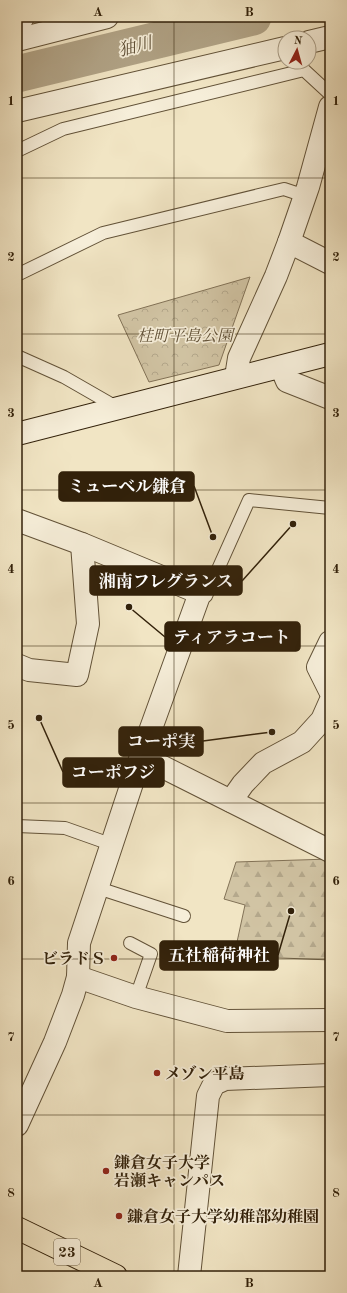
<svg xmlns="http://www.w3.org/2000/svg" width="347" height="1293" font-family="'Old Standard TT','Noto Serif JP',serif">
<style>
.forest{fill:url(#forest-firs);stroke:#827257}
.park{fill:url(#park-crowns);stroke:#827257}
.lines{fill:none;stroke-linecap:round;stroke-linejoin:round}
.river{stroke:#b0a285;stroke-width:37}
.lane-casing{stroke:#625238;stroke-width:14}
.street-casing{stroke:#625238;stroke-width:24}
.secondary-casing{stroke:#32210a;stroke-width:24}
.primary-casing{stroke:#32210a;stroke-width:24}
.lane{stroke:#f6eed9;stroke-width:12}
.street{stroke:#f6eed9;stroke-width:22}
.secondary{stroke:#f6eed9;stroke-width:22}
.primary{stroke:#f1e5c4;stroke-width:22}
.grid{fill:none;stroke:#32210a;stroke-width:1;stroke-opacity:0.55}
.poi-dot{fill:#8f2418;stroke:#f6eed9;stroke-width:1.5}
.labels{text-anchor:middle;stroke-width:3.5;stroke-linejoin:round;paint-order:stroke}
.shield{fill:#f6eed9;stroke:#6d5e48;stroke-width:1}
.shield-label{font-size:15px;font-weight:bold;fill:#32210a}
.park-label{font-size:16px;font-style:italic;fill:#625238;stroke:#f6eed9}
.poi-label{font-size:16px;font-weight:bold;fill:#32210a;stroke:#f6eed9;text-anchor:start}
.water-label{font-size:17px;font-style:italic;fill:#5e4e35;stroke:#f6eed9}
.leader{fill:none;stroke:#32210a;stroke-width:1.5}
.callout-dot{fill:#32210a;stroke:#f6eed9;stroke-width:1.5}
.callout{fill:#32210a;stroke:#32210a;stroke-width:1.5}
.callout-label{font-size:17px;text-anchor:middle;font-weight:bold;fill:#fff}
.neatline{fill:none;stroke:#32210a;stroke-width:1.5}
.grid-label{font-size:13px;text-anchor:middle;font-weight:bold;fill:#32210a}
</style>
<defs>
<pattern id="forest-firs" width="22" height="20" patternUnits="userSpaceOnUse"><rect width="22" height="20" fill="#d1c4a4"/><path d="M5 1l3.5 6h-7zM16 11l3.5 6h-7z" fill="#b4a88c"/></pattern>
<pattern id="park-crowns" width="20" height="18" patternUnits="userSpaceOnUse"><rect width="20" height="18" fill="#d1c4a4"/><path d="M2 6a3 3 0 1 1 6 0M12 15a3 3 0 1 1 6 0" fill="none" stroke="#b4a88c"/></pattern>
</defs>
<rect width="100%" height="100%" fill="#f1e5c4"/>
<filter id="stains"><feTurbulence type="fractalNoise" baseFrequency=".005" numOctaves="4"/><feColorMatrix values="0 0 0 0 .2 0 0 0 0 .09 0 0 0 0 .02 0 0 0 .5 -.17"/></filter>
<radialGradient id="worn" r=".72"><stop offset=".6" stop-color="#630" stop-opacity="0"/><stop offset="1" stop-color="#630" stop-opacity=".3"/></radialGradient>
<polygon class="forest" points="330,859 330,960 234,956 245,905 224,899 236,862"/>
<polygon class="park" points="250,277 219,365 149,382 118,315"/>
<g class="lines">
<polyline class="river" points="17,74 253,17"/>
<g class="lane-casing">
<g id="lane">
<polyline points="17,151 63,129 304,70 330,94"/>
<polyline points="17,275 103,233 284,189 305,196"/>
<polyline points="17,356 64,377 118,408"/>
<polyline points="200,593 206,596 249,500 330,508"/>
<polyline points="17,826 65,828 113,845"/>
<polyline points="98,888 184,916"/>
<polyline points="130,943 151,954 136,997"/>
</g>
</g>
<g class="street-casing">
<g id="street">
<polyline points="17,23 20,22 23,17"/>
<polyline points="17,40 107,17"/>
<polyline points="309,42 330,37"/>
<polyline points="17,111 285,48"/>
<polyline points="289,242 330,263"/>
<polyline points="281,367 287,381 330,398"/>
<polyline points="236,377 239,358 276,276 289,242 308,187 330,107"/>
<polyline points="17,520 82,544 200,593 141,756 79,943 78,977 73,995 55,1042 17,1125"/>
<polyline points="330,642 318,667 330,691"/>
<polyline points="17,665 29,670 77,675 88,624 82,544"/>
<polyline points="141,756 330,851"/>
<polyline points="231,801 243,784 263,763 302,742 322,720 330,702"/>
<polyline points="78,977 136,997 227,1021 330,1020"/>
<polyline points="189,1276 208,1096 214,1084 225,1079 330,1075"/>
</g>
</g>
<g class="secondary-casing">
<polyline id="secondary" points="17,434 330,354"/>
</g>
<g class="primary-casing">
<polyline id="primary" points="17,1228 116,1276"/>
</g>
<use href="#lane" class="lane"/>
<use href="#street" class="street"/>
<use href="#secondary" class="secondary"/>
<use href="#primary" class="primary"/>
</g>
<path class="grid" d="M174,17V1276M17,178H330M17,334H330M17,490H330M17,646H330M17,803H330M17,959H330M17,1115H330"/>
<g class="poi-dot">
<circle cx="114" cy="958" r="4"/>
<circle cx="157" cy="1073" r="4"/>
<circle cx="106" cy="1171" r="4"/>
<circle cx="119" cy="1216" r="4"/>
</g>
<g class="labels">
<rect class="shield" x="54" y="1239" width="26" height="26" rx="3"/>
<g class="shield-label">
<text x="67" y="1257">23</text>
</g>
<g class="park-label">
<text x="185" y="341">桂町平島公園</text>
</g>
<g class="poi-label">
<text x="106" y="964" text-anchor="end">ビラドＳ</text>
<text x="165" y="1079">メゾン平島</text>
<text x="114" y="1168">鎌倉女子大学<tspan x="114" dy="18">岩瀬キャンパス</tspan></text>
<text x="127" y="1222">鎌倉女子大学幼稚部幼稚園</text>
</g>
<g class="water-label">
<text transform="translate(135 46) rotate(-14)" y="6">㹨川</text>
</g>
</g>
<path class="leader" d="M213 537L194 486M293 524L242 581M129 607L165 637M272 732L203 741M39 718L63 772M291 911L278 955"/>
<g class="callout-dot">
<circle cx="213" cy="537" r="4"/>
<circle cx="293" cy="524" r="4"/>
<circle cx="129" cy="607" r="4"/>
<circle cx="272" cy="732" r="4"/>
<circle cx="39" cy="718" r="4"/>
<circle cx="291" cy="911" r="4"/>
</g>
<g class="callout">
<rect x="59" y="472" width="135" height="29" rx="4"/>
<rect x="90" y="566" width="152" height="29" rx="4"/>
<rect x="165" y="622" width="135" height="29" rx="4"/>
<rect x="119" y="727" width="84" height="29" rx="4"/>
<rect x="63" y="758" width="101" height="29" rx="4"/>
<rect x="160" y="941" width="118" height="29" rx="4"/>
</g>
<g class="callout-label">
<text x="127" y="492">ミューベル鎌倉</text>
<text x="166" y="587">湘南フレグランス</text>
<text x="232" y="643">ティアラコート</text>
<text x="161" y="747">コーポ実</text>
<text x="113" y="778">コーポフジ</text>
<text x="219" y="961">五社稲荷神社</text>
</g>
<rect width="347" height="1293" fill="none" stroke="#f1e5c4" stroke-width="44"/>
<g transform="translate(297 50) rotate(6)"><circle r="19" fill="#f6eed9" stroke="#a89c86"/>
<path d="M0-3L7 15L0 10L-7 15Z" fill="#8f2418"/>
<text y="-6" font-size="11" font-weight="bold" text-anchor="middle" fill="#32210a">N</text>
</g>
<rect x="22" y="22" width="303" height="1249" class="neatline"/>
<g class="grid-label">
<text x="98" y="16">A</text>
<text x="249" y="16">B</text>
<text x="11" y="105">1</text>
<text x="336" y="105">1</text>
<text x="11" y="261">2</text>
<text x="336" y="261">2</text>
<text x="11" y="417">3</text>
<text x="336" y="417">3</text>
<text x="11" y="573">4</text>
<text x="336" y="573">4</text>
<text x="11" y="729">5</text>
<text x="336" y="729">5</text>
<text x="11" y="885">6</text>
<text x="336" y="885">6</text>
<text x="11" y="1041">7</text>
<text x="336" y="1041">7</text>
<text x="11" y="1197">8</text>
<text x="336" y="1197">8</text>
<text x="98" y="1287">A</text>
<text x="249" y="1287">B</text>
</g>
<rect width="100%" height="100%" filter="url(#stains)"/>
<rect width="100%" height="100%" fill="url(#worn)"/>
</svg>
